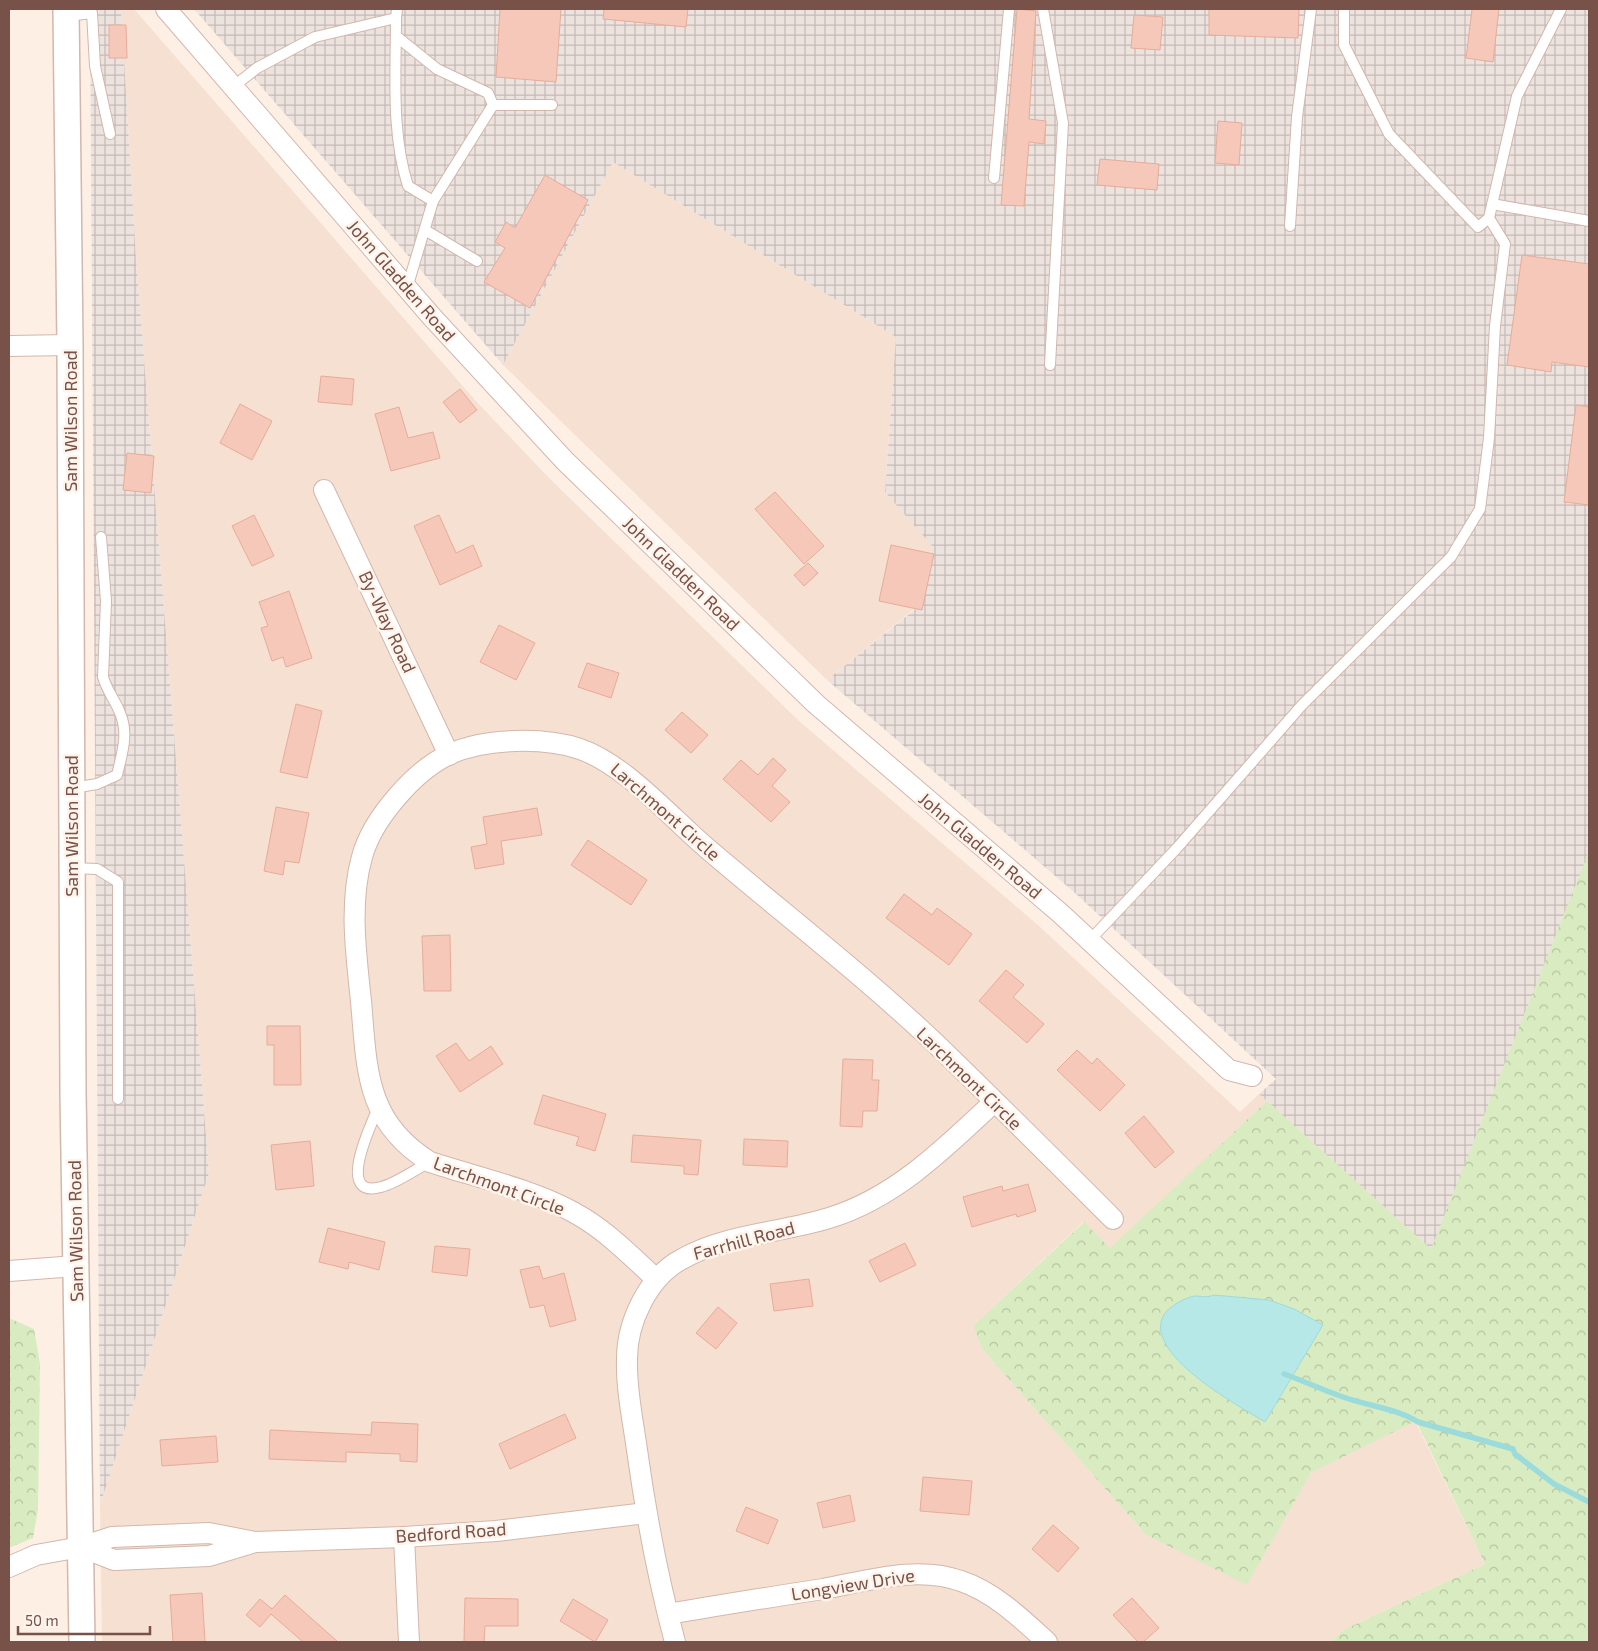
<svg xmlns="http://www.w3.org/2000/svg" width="1598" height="1651" font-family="'Exo 2',sans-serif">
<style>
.residential{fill:#f6e0d1}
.industrial{fill:url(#industrial-grid)}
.forest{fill:url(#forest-crowns)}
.water{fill:#b7e8e8;stroke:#9cdbdb}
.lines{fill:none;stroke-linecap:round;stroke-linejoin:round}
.stream{stroke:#9cdbdb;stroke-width:5.5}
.building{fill:#f5c8b9;stroke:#e8ab99}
.service-casing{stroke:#d2b7ac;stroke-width:12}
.minor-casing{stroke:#d2b7ac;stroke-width:22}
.tertiary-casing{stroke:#d2b7ac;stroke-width:28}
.service{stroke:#fff;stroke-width:10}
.minor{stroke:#fff;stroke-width:20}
.tertiary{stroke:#fff;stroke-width:25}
.labels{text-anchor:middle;stroke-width:5;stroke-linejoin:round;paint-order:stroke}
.street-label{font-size:18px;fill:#785148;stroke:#fff4eb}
</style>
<defs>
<pattern id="industrial-grid" width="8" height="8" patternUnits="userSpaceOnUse" patternTransform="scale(1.25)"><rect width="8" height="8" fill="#ede3de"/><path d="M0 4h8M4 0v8" fill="none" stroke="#c5bab6"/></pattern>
<pattern id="forest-crowns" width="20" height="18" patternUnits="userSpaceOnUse" patternTransform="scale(1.25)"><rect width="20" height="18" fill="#d9ecc1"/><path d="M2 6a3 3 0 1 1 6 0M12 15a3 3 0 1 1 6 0" fill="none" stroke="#b5c29f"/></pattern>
</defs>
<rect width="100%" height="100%" fill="#feefe4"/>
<g class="residential">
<polygon points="121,9 134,9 475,400 548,477 799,721 1039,926 1240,1112 1259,1094 1267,1101 1110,1249 1083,1222 973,1326 982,1349 1146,1535 1247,1584 1311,1473 1415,1421 1485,1564 1343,1630 1331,1642 102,1642 100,1505 209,1173 136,259"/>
<polygon points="613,162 896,337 885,492 932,546 918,606 827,680 503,365"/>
</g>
<g class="industrial">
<polygon points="90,9 121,9 136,259 209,1173 100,1505"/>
<polygon points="194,9 1589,9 1589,857 1431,1250 1259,1094 1276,1079 1075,893 827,680 918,607 932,546 885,492 896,337 613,162 503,365"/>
</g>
<g class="forest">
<polygon points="1589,851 1589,1642 1331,1642 1343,1630 1485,1564 1416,1421 1311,1473 1247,1585 1146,1535 982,1349 973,1326 1084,1222 1110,1248 1267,1101 1431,1249"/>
<polygon points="9,1318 34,1329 40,1364 38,1510 33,1538 9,1548"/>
</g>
<path class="water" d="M1214,1295L1269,1300L1294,1309L1323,1325L1265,1422C1241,1407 1138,1352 1165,1313C1170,1306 1186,1297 1195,1296C1202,1296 1207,1298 1214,1295Z"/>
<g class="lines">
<path class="stream" d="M1284,1374C1304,1381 1323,1390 1343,1397C1368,1406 1395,1408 1418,1422L1513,1449L1515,1454L1554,1484L1589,1502"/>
</g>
<g class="building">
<polygon points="500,9 561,9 556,82 496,77"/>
<polygon points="604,9 688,9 686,27 603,19"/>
<polygon points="1017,9 1036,11 1029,119 1046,121 1044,144 1029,142 1024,206 1001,205"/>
<polygon points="1209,9 1299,9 1298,38 1209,35"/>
<polygon points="1472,9 1499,9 1493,62 1466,58"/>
<polygon points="1134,15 1163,17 1160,50 1131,48"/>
<polygon points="109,25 126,25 127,58 109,58"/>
<polygon points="1218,121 1242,123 1239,165 1215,163"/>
<polygon points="1100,159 1159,164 1157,190 1097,185"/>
<polygon points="545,175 588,200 530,308 484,282 505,248 495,242 506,222 515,228"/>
<polygon points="1522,255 1589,264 1589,367 1552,362 1551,372 1507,365"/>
<polygon points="321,376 354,379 352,405 318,402"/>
<polygon points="460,389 477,410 460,423 443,402"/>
<polygon points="240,404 272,421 252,460 220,443"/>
<polygon points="1576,405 1589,407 1589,505 1564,502"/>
<polygon points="399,407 408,438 433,432 440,458 391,471 375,414"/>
<polygon points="127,453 154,456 151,493 123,490"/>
<polygon points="775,492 824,546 804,564 755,509"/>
<polygon points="254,515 274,556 252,566 232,526"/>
<polygon points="439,515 456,553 473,545 482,566 440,585 414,526"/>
<polygon points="891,545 934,554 922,610 879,601"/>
<polygon points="808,563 818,573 804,586 794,575"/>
<polygon points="289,591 312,658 286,667 283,657 272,661 261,628 268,626 259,602"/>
<polygon points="499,625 535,643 516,680 480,662"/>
<polygon points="587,663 619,673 611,698 578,687"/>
<polygon points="296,704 322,711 307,778 280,772"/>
<polygon points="682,712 708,735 691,753 665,730"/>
<polygon points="773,758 786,770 772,786 790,802 771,822 723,779 741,760 758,775"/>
<polygon points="276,807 309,813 299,863 285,861 283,875 264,871"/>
<polygon points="537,808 542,835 501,841 504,864 475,869 471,847 487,844 483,817"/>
<polygon points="588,840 647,880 631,905 571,865"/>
<polygon points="904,894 932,915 937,908 972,934 949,965 886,918"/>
<polygon points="450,935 451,991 424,991 422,936"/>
<polygon points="1006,970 1024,985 1013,997 1044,1024 1027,1043 979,1001"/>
<polygon points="267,1026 300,1026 301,1085 274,1085 274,1045 267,1045"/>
<polygon points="456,1043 469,1061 491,1046 503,1064 460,1092 436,1056"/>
<polygon points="1077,1050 1092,1064 1097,1058 1125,1085 1100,1111 1057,1070"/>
<polygon points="843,1059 873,1060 872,1080 879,1080 877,1111 863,1111 862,1127 840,1126"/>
<polygon points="543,1095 606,1114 595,1151 576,1145 579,1137 534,1124"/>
<polygon points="1144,1116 1174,1152 1155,1168 1125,1133"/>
<polygon points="633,1135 701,1140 698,1175 684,1174 684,1166 631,1162"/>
<polygon points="744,1139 788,1141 787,1167 743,1165"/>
<polygon points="310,1141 314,1186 276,1190 271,1145"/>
<polygon points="1028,1184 1036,1211 1017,1217 1016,1214 972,1227 963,1197 1002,1186 1003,1191"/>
<polygon points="328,1228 385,1242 379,1270 349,1262 348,1269 319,1262"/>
<polygon points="905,1243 916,1265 880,1282 869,1261"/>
<polygon points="435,1246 470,1249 467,1276 432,1272"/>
<polygon points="539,1266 543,1279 564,1273 576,1320 550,1327 544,1305 530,1308 520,1270"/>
<polygon points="809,1279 813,1306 774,1311 770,1284"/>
<polygon points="718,1307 737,1323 716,1349 696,1333"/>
<polygon points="565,1414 576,1438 510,1469 499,1444"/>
<polygon points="372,1422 418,1424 417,1462 400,1461 400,1454 346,1452 346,1462 269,1459 270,1430 371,1435"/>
<polygon points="216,1436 218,1462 162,1466 160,1440"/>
<polygon points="923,1477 972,1481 969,1515 920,1511"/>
<polygon points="850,1495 855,1521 823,1528 817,1503"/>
<polygon points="746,1507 778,1520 768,1544 736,1531"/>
<polygon points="1053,1525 1079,1548 1058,1572 1032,1549"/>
<polygon points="202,1593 205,1642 173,1642 170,1595"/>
<polygon points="285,1595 338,1642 303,1642 271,1614 260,1627 246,1615 260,1599 272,1609"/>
<polygon points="465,1598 518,1599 518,1626 485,1626 484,1642 464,1642"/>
<polygon points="1132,1598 1159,1628 1143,1642 1138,1642 1113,1615"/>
<polygon points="573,1599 608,1620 595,1642 560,1621"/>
</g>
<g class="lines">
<g class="service-casing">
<g id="service">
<polyline points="1043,9 1063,123 1050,365"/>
<polyline points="1344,9 1344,45 1389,134 1478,227 1489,218 1517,96 1561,9"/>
<polyline points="67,16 92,13 95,66 110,134"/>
<path d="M396,36L437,69L488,93L493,105L433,201L408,186C391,133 396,74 396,18"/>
<polyline points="234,86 257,68 315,37 396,18 397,9"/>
<polyline points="493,105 552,105"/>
<polyline points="994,178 1009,9"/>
<polyline points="1492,204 1589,221"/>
<polyline points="1290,226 1297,117 1311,9"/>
<polyline points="425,230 477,261"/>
<polyline points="407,288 433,201"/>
<path d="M73,788L97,784L117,775C122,754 129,733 120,713C115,700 107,691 103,677L106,601L101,537"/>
<polyline points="72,868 97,869 118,882 118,1099"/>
<polyline points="1090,940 1177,848 1302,705 1451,557 1480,509 1489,438 1495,326 1505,244 1489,218"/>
<path d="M378,1108C372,1123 334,1200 381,1187C397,1183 414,1170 430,1162"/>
</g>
</g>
<g class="minor-casing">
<g id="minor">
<polyline points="166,9 432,317 565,461 816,704 1060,913 1229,1070 1252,1076"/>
<polyline points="9,346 70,345"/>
<polyline points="324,490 449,755"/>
<polyline points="9,1271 76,1266"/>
<path d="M656,1279C630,1255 605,1229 573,1212C531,1189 476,1177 430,1162C365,1122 367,1069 361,1001C356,954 349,903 362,857C372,819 415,770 450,754C485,738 544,737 580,749C626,765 671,818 709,850C784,914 863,975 935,1043C995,1101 1054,1160 1113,1219"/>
<polyline points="404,1537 409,1642"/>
<polyline points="255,1542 404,1537 496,1531 646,1513"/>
<polyline points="9,1567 36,1555 81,1547 112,1537 209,1533 255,1542 209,1556 114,1560 81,1547"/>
<path d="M669,1614C720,1605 771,1597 823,1589C867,1581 917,1565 961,1581C994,1592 1022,1619 1047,1642"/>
<path d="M675,1642C658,1579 646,1515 637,1450C633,1421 626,1389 627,1359C627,1322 648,1277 682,1259C726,1234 781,1233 829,1218C895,1198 945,1148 994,1102"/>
</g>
</g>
<g class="tertiary-casing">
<polyline id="tertiary" points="66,9 70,345 73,1093 82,1642"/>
</g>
<use href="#service" class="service"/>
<use href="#minor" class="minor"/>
<use href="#tertiary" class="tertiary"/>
</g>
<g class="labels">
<g class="street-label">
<text transform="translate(401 281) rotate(49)" y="6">John Gladden Road</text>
<text transform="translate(71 421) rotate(-90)" y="6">Sam Wilson Road</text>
<text transform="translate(681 574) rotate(44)" y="6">John Gladden Road</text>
<text transform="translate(387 622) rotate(65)" y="6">By-Way Road</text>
<text transform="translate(665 812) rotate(41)" y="6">Larchmont Circle</text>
<text transform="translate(72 826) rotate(-90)" y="6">Sam Wilson Road</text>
<text transform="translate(980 846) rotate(40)" y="6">John Gladden Road</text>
<text transform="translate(969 1079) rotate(44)" y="6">Larchmont Circle</text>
<text transform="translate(499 1186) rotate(20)" y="6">Larchmont Circle</text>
<text transform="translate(76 1231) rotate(-91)" y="6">Sam Wilson Road</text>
<text transform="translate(744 1241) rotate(-15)" y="6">Farrhill Road</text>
<text transform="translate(451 1533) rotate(-4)" y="6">Bedford Road</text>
<text transform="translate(853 1585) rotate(-9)" y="6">Longview Drive</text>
</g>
</g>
<rect width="1598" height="1651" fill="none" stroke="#785148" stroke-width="20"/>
<path d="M18 1626v8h132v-8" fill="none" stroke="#785148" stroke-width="2.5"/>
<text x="25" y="1626" font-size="15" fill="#785148" stroke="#fff4eb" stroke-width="4" paint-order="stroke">50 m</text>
</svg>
